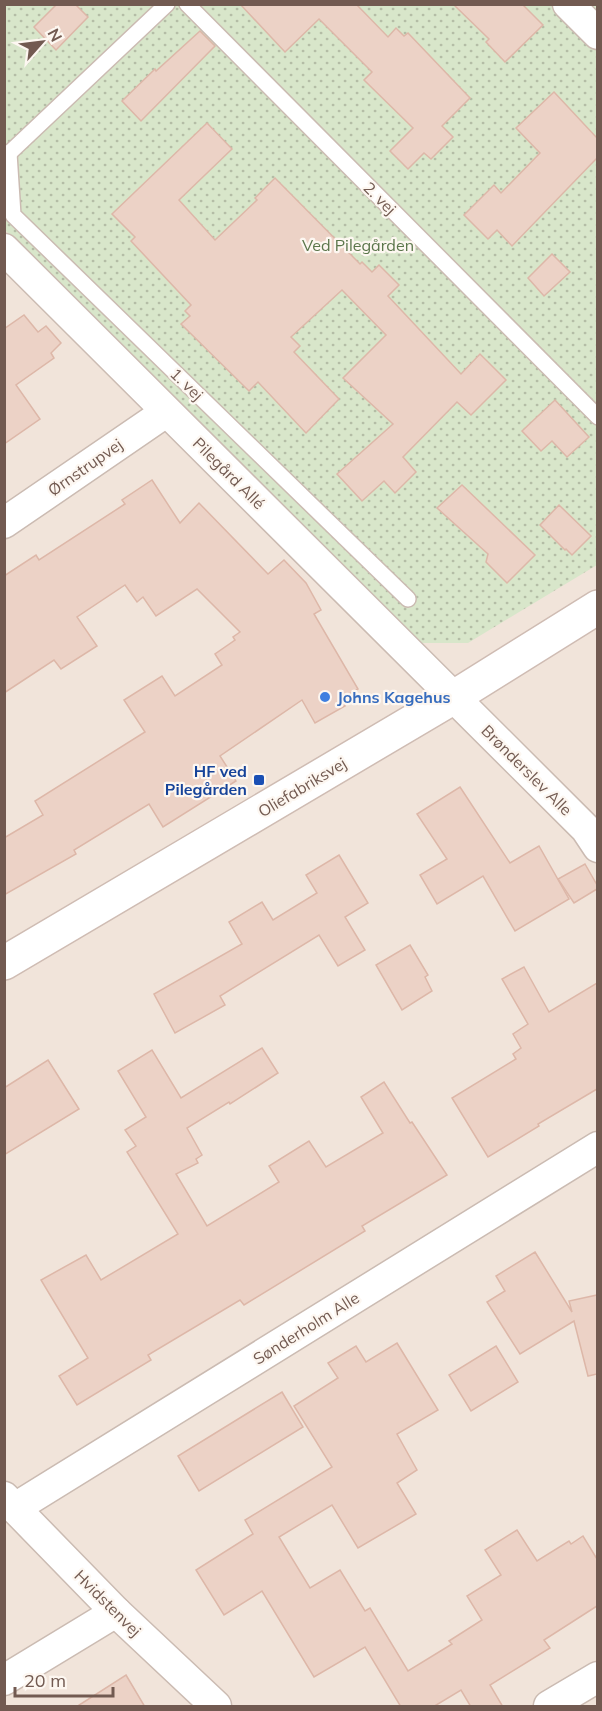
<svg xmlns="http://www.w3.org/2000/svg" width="602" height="1711" font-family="Mulish,sans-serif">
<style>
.residential{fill:#f1e4da}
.grass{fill:url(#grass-dots)}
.building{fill:#ecd2c6;stroke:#ddb7a8;stroke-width:1.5}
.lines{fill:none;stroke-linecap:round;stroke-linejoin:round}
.lane-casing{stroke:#cbbbb2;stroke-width:18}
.street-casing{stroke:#cbbbb2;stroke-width:33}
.secondary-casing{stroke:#cfbcb3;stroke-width:36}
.lane{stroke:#fff;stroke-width:15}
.street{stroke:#fff;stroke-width:30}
.secondary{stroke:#fff;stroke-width:33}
.shop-dot{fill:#3f7fe0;stroke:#fdf7f1;stroke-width:2}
.transit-dot{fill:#1a4fb4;stroke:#fdf7f1;stroke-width:2}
.labels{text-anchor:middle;stroke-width:4.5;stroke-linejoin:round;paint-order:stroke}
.street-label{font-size:16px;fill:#725a51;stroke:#fdf7f1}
.park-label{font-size:16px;fill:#5b764b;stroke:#fdf7f1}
.shop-label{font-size:16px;font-weight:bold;fill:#366cbe;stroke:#fdf7f1;text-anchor:start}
.transit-label{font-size:16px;font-weight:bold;fill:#164399;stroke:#fdf7f1;text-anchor:end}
</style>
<defs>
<pattern id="grass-dots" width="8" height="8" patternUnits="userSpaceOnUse" patternTransform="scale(1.5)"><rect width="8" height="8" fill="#d8e6ca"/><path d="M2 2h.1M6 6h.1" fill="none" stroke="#b4bda6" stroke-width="1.8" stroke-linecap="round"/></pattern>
</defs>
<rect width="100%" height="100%" fill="#faf3eb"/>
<rect class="residential" x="5" y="5" width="592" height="1701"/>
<polygon class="grass" points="4,5 597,5 597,565 468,643 415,643 5,230"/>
<g class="building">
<polygon points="57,4 75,4 88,17 56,50 34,27"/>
<polygon points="240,4 356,4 388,37 396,28 404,36 408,33 470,98 442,126 453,137 431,159 424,153 408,169 390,151 413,128 364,80 372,72 319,19 285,52"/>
<polygon points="453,4 522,4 543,25 505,62 486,42 489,39"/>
<polygon points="200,31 215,46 141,121 122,101 155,69 156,71"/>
<polygon points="554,92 597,138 597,158 512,246 497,230 488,239 464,215 494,185 501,193 540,153 516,128"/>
<polygon points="207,123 232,149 179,200 215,240 257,200 255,198 275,178 360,264 362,262 372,272 379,265 399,285 388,296 461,374 480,354 506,380 471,415 457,402 403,457 416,472 395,493 384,481 362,501 337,474 393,424 343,378 386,335 342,290 291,337 300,346 294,352 339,399 306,433 258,382 249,391 181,324 190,316 185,311 191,305 131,241 135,237 112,214"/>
<polygon points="552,254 570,272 544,296 528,278"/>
<polygon points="24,315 38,332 46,326 61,343 51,353 54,358 16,385 40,419 4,444 4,329"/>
<polygon points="555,400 589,437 567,457 552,441 541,451 522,431"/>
<polygon points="152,480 180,523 199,503 268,574 284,560 306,583 321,610 314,614 358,689 341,699 345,706 315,723 302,700 220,756 236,781 163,827 149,804 74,850 76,854 4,895 4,838 43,815 35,801 145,732 124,700 162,676 175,696 222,665 215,654 235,640 233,637 240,632 197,589 156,616 143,597 137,602 125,585 77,617 97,646 61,669 54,660 4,693 4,576 36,555 39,560 125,504 122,500"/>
<polygon points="462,485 535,555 507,583 486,562 488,554 437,508"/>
<polygon points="559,505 591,536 572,555 566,549 565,550 540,525"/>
<polygon points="460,787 510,863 539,846 569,899 515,931 483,876 437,904 420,875 447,859 417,814"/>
<polygon points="339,855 368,903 345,917 365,950 338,966 319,935 220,996 225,1005 175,1033 154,994 242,944 229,922 262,902 273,920 317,893 306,875"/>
<polygon points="585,864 597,885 597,889 574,903 558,879"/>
<polygon points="410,945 428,975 425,977 432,991 402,1010 376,965"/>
<polygon points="524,967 549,1012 597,983 597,1089 538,1124 539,1126 488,1157 452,1098 516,1059 513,1054 521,1048 513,1034 528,1024 502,979"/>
<polygon points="262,1048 278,1073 230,1104 229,1102 187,1128 202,1155 196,1159 198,1163 176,1174 207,1226 279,1182 269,1166 309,1141 326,1167 383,1133 361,1097 384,1082 410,1123 412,1122 447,1175 362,1226 365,1231 244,1305 240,1300 148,1355 151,1360 77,1405 59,1376 88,1358 41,1280 86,1255 101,1280 178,1234 127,1152 136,1146 125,1130 146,1117 118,1071 152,1050 181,1098"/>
<polygon points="48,1060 79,1109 4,1155 4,1088"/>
<polygon points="535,1252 572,1312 569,1301 597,1295 597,1374 588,1376 574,1321 520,1354 487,1302 505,1291 496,1276"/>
<polygon points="397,1343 438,1410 397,1434 417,1470 397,1483 416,1514 358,1548 332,1505 279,1537 310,1588 340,1570 365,1611 370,1608 408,1671 452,1644 449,1641 482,1620 467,1596 501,1575 485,1550 517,1530 537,1561 569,1541 571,1544 583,1536 597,1559 597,1606 544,1640 550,1648 490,1685 503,1707 471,1707 461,1690 433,1707 401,1707 365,1647 314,1677 262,1591 224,1615 196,1570 253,1534 245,1520 332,1467 294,1406 338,1378 328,1363 356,1346 366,1362"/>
<polygon points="496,1346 518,1382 471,1411 449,1375"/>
<polygon points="282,1392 303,1427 199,1491 178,1456"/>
<polygon points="126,1675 145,1707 76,1707"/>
</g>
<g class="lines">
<g class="lane-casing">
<g id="lane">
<polyline points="187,4 598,417"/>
<polyline points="4,153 9,153 13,215 408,599"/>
<polyline points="4,158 167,4"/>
</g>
</g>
<g class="street-casing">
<g id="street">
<polyline points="568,4 598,34"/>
<polyline points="4,249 586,829 598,847"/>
<polyline points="4,523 166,412"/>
<polyline points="4,1497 116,1612 216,1706"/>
<polyline points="15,1508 598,1147"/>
<polyline points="4,1680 116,1612"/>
<polyline points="549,1706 598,1677"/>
</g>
</g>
<g class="secondary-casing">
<polyline id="secondary" points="4,963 454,697 598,607"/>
</g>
<use href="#lane" class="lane"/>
<use href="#street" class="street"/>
<use href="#secondary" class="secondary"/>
</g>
<circle class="shop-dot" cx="325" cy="697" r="6"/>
<rect class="transit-dot" x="253" y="774" width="12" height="12" rx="3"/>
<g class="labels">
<g class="street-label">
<text transform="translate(380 198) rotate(45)" y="6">2. vej</text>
<text transform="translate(187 384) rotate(44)" y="6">1. vej</text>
<text transform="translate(85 467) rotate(-35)" y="6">Ørnstrupvej</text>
<text transform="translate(229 473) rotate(45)" y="6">Pilegård Allé</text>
<text transform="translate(527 770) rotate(45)" y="6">Brønderslev Alle</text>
<text transform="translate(302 787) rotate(-31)" y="6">Oliefabriksvej</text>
<text transform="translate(306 1328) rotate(-32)" y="6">Sønderholm Alle</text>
<text transform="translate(108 1603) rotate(45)" y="6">Hvidstenvej</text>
</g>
<g class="park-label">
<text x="358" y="251">Ved Pilegården</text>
</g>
<g class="shop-label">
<text x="337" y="703">Johns Kagehus</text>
</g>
<g class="transit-label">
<text x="247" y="777">HF ved<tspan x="247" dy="18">Pilegården</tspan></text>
</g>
</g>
<rect width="602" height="1711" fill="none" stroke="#725a51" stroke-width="12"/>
<g transform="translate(42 42) rotate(62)" stroke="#fdf7f1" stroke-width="4.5" paint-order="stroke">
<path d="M0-4.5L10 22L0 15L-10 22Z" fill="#725a51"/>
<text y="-9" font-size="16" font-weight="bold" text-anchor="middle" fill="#725a51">N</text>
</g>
<path d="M15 1687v9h98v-9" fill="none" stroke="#725a51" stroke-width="3"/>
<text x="24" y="1687" font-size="18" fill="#725a51" stroke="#fdf7f1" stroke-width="4.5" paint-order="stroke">20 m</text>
</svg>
